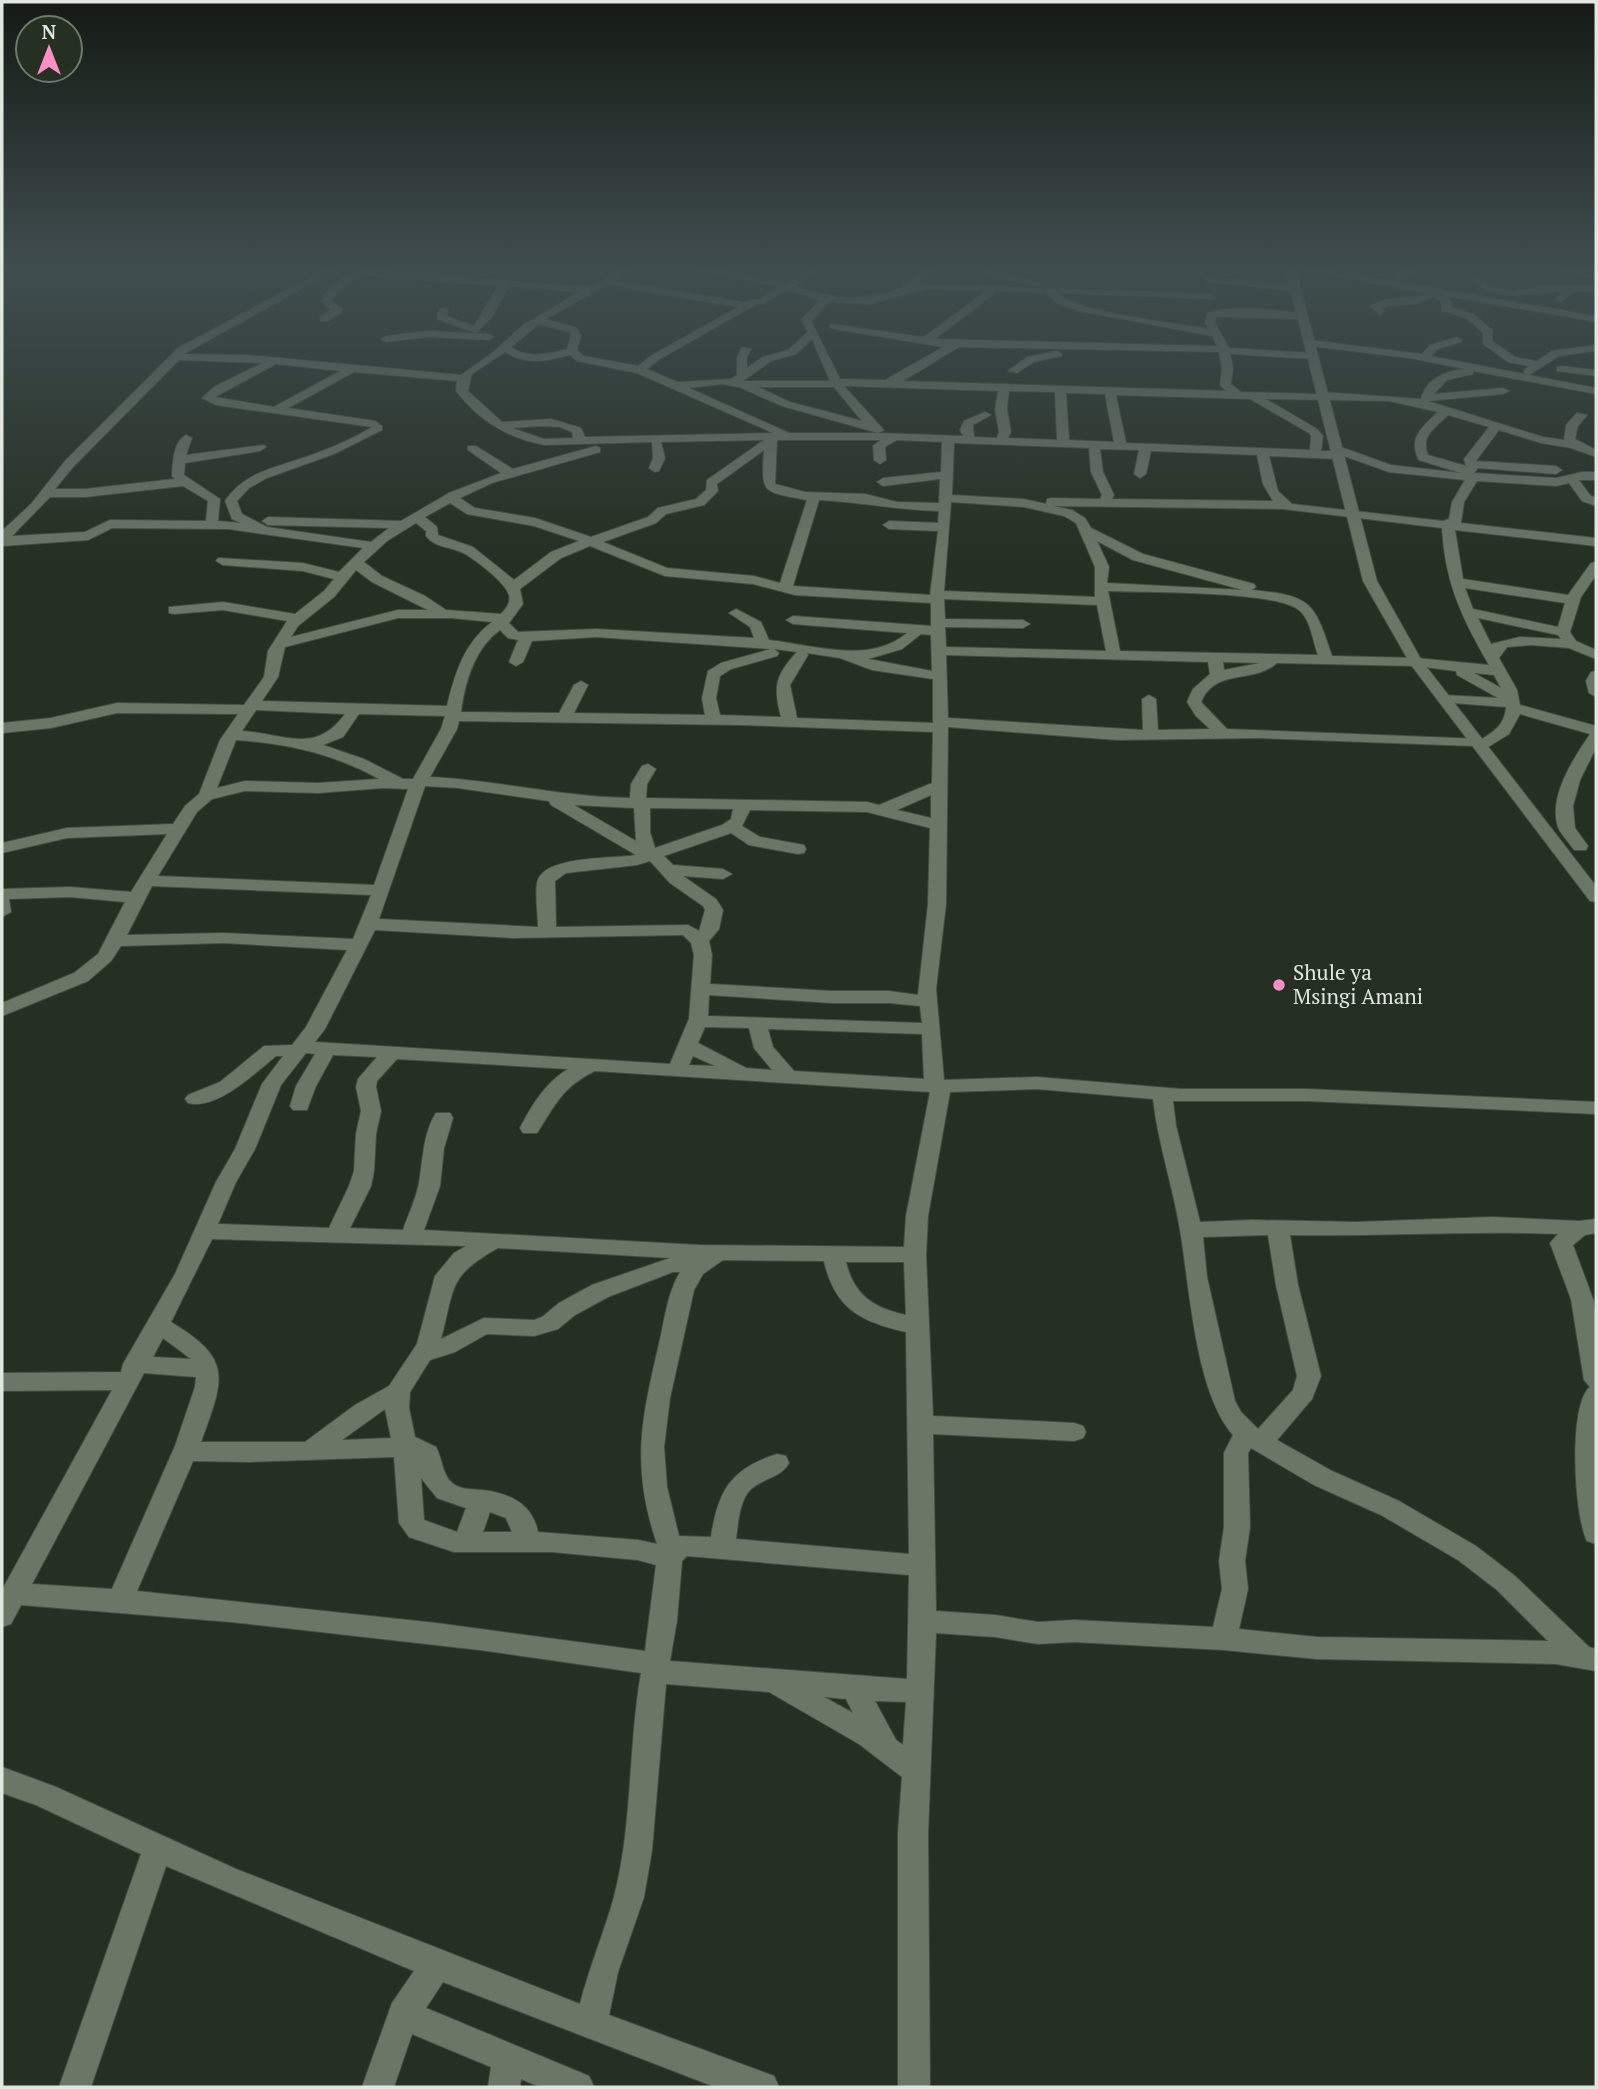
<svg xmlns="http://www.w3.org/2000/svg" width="1598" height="2089" font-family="'PT Serif',serif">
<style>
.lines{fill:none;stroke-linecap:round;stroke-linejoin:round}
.minor-casing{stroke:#454d42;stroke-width:2}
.tertiary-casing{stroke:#454d42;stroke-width:2}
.minor{fill:#6b7667;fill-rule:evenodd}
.tertiary{fill:#6b7667;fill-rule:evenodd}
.poi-dot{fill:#fa8fc6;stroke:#252f22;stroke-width:2.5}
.labels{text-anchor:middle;stroke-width:5;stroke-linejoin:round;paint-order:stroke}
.poi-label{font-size:21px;fill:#e0e7de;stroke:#252f22;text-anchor:start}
</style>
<rect width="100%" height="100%" fill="#252f22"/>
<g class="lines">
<g class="minor-casing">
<g id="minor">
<path d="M329,267H341L184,354L248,355L461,375L492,353L523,325L579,292L508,286L492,317L476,333L437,319L439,309L448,307L447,316L474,326L498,286L365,275C351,280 340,288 331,300L342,308V312L328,321H320V317L331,310L321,301C331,284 346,274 365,269L589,287L627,267H639L615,281L743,302L759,299L779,287L682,267H704L787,283L813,267H825L795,286C836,300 861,302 902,288L903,284L930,267H941L916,284L1210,294L1215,297L1213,299L1058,293C1077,313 1177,323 1209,329L1205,323L1207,314C1223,304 1285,310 1306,314L1307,316L1302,319L1216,317L1215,323L1229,348L1314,353L1319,356L1314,359L1230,354L1233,368L1231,384L1241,392L1318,394L1323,392L1421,399C1426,379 1445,371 1465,369L1409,358L1310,346L1305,343L1310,340L1422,354L1430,345L1457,337L1462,340L1461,342L1438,349L1431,356L1524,374V370L1529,366L1508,362L1483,344V333L1466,318L1442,311L1441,302L1433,297L1417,304L1381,307L1385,312L1380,315L1370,306C1384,295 1409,301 1426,293L1288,267H1311L1390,281C1397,269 1413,267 1425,267L1399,282L1596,316V322L1445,296L1451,301V307L1474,314L1492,330V341L1515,357L1537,361L1552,351L1596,345V351L1559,356L1529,375L1596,388V394L1473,371V374L1447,380L1434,394L1503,388L1509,391L1503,394L1428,401L1543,437L1564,440L1566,425L1577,413L1587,415L1578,426L1575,439L1596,450V457L1571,448L1541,443L1499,430L1476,461L1556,466L1562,470L1556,474L1478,468L1474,473L1556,478L1582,472H1596V480H1579L1590,495L1596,498V506L1582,501L1569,483L1556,486L1477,481L1464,502L1461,523L1596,538V546L1455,530L1463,579L1568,595L1591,563L1596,562V575L1581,597L1570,632L1576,641L1596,650V659L1569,648L1531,645L1507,647L1499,658L1517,690L1520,705L1596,726V748L1580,780L1573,806L1575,828L1588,846L1586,850H1574C1569,842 1561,835 1558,827C1548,796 1574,758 1590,734L1520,714L1509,734L1480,752L1473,746L1260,738L1117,740L948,727L946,904L936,989L944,1080L1037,1077L1181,1089H1307L1596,1102V1114L1307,1101H1173L1176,1126L1200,1222L1252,1220L1356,1222L1492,1217L1579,1221L1596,1219V1233L1585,1235L1573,1245L1593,1299L1596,1316V1544L1587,1541C1574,1516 1568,1404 1590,1387L1584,1380L1571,1299L1550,1243L1558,1234C1468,1230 1379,1237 1290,1235L1298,1285L1321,1376L1312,1399L1277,1440L1332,1471L1399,1501L1476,1546L1515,1576L1589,1647L1596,1649V1671L1556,1664L1317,1659L1224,1650L1074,1642L1038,1644L995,1637L936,1633L928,1833L930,2087H898V1833L902,1777L859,1744L769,1692L666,1684L652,1850L644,1897L618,1972L609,2015L774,2076L779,2087H715L443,1982L426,2008L589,2076L594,2087H540L521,2079L520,2087H488L491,2067L412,2034L394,2087H362L392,2003L414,1971L166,1866L91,2087H59L141,1854L36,1805L2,1793V1767L56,1787L236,1869L580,2004C589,1968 604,1933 614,1897C633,1824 628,1747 641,1673L480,1650L231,1622L21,1605L11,1624L2,1627V1590L112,1390L2,1391V1373L121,1372L123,1364L175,1274L216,1182L235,1149L262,1084L283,1056H276C255,1073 216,1111 188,1103L185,1099L188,1095L220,1082L264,1046L292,1045L306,1027L347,950L224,943L121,946L111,961L88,981L2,1016V1003L74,973L98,954L125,902L70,897L9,899L11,912L2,917V889L70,887L131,892L167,834L67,838L2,853V843L67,828L173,824L185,806L199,794L220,740L238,714L117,713L51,728L2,733V723L51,718L117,703L244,705L264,677L268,651L287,621L223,610L174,614L169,613V607L223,602L295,614L324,591L334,579L303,571L223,565L216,561L218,558L303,563L339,572L363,548L228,529L112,528L88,540L2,546V531L31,504L65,461L178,348ZM607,285L738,307L652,355L638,366L584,356L577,350L581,336L577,328L546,319ZM925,289L986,291L924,337L830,324V328L834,329L943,347L885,380L840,379L811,321L829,302L870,304ZM787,290L820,300L801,320L808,332L788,350L763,357L747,368V357L751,349L742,347L737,357V375L731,379L677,382L647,369L660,359L755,305L765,303ZM998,291L1046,293L1057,303L1079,311L1212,336L1217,346L935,339ZM539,324L569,332L571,336L567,349C547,354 529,359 511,347ZM812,339L830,381H743L771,361L796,354ZM959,347L1219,352L1222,368L1220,385L1226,391L903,381ZM505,352C526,366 547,361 570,355L577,361L637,373L773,433L585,437L581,428L551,419L502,422L468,391L472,374ZM179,360L262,363L214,387L202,398L216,405L372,427C351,440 328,449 306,457C274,468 245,472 225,501L232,519L241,523L218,521L220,499L184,475L185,463L260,451L266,447L264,445L186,455L192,438L186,435C173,442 173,462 172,476L175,479L85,489H55L73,467ZM276,364L340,371L274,407L215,397ZM354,372L457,381L456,391C479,421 508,438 544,445L652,442L653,458L649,468L655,472L659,471L665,458L661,442L764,440L707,480L706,490L696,499L658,508L648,517L591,537L535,518L475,508L460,498L492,483L600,452V448L596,446L513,469L476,446H468V450L501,473L449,493L401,521L268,517L262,521L268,525L389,528L371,542L267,527L242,514L237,501L249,488L267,478L334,454L382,430V426L375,421L288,408ZM722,384L739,387L782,406L878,433H789L689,388ZM844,386L998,391L995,409L999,432L997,438L974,437L973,425L991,415L985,412L964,421L960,430L963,436L878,433L884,430L882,428ZM758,387H834L862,421L790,402ZM1009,391L1055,392L1057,440L1008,438L1011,432L1007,409ZM1066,393L1105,394L1114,442L1069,440ZM1116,395L1250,399L1309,433L1311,436L1310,450L1126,443ZM1266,399L1389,401L1438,412C1423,426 1407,438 1419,460L1461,473L1391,465L1338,446L1333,451H1321L1323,436L1317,429ZM1448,415L1489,427L1464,459L1466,466L1428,455C1420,436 1436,427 1448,415ZM541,426L560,427L572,432L573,438L544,439L512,428ZM777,440H881L873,446L874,460L880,464L886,460L885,447L897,440L942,442L941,472L883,478L877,482L883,486L940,479L939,503L897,502L865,494L805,492L775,484ZM954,443L1089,448L1091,472L1102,495L1100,499L1051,498L1047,499L1046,504L1024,499L952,495ZM1100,449L1139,450L1134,474L1140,478L1146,474L1151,451L1257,455L1263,484L1273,501L1112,499L1114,495L1103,472ZM764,450C761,495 762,491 807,500L780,583L754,576L667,568L603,542L656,523L666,514L704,505L718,491L717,484ZM1269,456L1339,459L1344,456L1389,472L1465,480L1452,502L1449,519L1443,521L1292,504L1278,491ZM183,486L208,501L206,521L110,520L85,532L12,536L50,497H85ZM819,500C860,502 898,510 939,511L938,523L889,521L883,525L889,529L938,531L930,595L793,586ZM951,502L1024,507L1064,516L1076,523L1095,567V597L944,591ZM450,503L467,514L534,526L579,541L551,552L514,580L473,547L438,535L437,527L425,517ZM1053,506L1283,509L1442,528C1445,583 1462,618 1489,665L1416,658L1332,656C1314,601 1311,596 1252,590L1256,587L1254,584L1143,554L1091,528L1085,518L1072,510ZM416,523L426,531V536C436,549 452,546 465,554C476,560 506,583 509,595C511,603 506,609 501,614L446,610L425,596L382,576L364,562L387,541ZM1097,541L1133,560L1243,590L1107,583L1109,567ZM590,546L665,576L753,584L795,595L931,603V626L793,616L786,620L793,624L907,633C869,665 814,645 769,640L761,622L736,609L729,613L750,627L754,638L596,629L518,632L509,623L523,604L520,589L561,558ZM356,570L372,582L428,610H398L291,637L298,626L334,597ZM1465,588L1565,603L1558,627L1473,609ZM1108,591C1143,593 1278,590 1300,611C1311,621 1313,642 1318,655L1120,651ZM944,599L1097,605L1106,651L946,647L945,627L1023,628L1030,624L1023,620L945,619ZM398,618H451L492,622C464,643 455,673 447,706L262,701L278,677L285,647ZM1478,618L1558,635L1561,639L1520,637L1491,644ZM500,630L508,638L518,640L509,662L516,666L523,662L532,641L596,637L771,649L721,663L708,671L702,698L705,715L574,713L588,685L581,681L574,685L559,713L461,712C465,682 474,649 500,630ZM921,634L931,635L932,671L868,659L902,649ZM774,649L797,652C775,676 773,686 781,717L720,715L716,698L720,676L731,669L777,656L779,653ZM807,653L840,658L872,670L933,679V723L797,718L790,685L808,655ZM946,655L1208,662L1210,674L1193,689L1187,702L1196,716L1210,729L1158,730L1156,699L1149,695L1142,699L1143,730L948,718ZM1223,662L1260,663L1224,670ZM1277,663L1416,666L1456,671L1457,675L1498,698L1444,695L1439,696L1437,699L1439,702L1506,707C1505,724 1495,731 1482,739L1227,729L1201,702C1215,668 1254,684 1277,663ZM1474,673L1494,675L1501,688ZM256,710L345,714C315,755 285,734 242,731ZM359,714L445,716L441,729L413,779H403L364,759L323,745L343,737ZM459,721L743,725L933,732L932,783L879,805L867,802L646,798L647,784L656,769L648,764L642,766L631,784L630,798C562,797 497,780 430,777L457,729ZM236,740C286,743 335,754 379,779L318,783L245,781L217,788ZM425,786L458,788L549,801L551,805L636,855C613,859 542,855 537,883C535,897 538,913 538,927L379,919ZM383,788L408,789L374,885L158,876L197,812L212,799L245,791L318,793ZM931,795V818L897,810ZM574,805L634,808L636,841ZM650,808L733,809L731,819L722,825L655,848L650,832ZM750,810L867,812L930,828L928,904L918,995L889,991H832L710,984L712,955L709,941L719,929L723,910L716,899L683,876L723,879L732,874L723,869L673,865L664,856L731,833L749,845L798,854L804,853L806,849L804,845L760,837L742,826ZM650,861L670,883L703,906L705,910L699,931L688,925L556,927L555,881L566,873L637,865ZM152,886L371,895L353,939L224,933L127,935ZM375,930L513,938L683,935L691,943L694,955L689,1019L670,1064L315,1042L325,1029ZM709,995L832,1003H889L920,1006L922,1023L708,1016ZM705,1027L749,1028L754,1048L772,1070L746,1068L698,1043ZM768,1029L922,1034L924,1079L794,1071L773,1047ZM306,1053L315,1054L296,1086L290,1106L293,1110H307L316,1086L333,1055L377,1057L358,1079L356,1087L361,1111L356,1134L354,1171L349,1186L329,1228L218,1224L236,1182L255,1149L281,1085ZM693,1056L715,1066L689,1065ZM397,1059L568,1069C545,1083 532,1105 520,1128L523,1133H537C556,1104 562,1087 595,1071L930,1092L906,1216L904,1247L699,1245L424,1230L440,1186L444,1148L453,1118L450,1113H436C423,1133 423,1160 419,1183C416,1199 408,1215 403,1230L350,1228L371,1186L374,1171L376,1134L381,1111L376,1087L377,1081ZM1037,1089L1153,1099C1158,1144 1173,1186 1180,1230C1190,1288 1195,1392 1233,1435L1224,1453V1527L1219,1561L1222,1589L1213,1627L1074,1620L1038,1622L995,1615L936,1611L933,1434L1074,1441L1083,1438L1086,1432L1083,1426L1074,1423L933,1416L926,1255L928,1216L950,1092ZM1268,1235L1276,1285L1297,1376L1293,1390L1258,1429L1241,1412L1235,1401L1207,1277L1203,1237ZM212,1239L466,1246L454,1253L435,1276L417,1344L389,1386L355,1405L305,1442H201C223,1380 235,1360 171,1322ZM498,1248L670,1258L592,1285L559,1303L542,1317L534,1320L484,1318L441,1339C455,1286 448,1276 498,1248ZM723,1260L824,1261C835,1309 861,1322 906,1332L909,1554L736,1539C738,1525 739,1503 749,1491C760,1479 781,1478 789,1463L786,1456L777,1454C730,1469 718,1491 711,1537L679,1536L667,1487L664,1447L670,1398L694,1290L703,1274ZM846,1262H904L906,1315C873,1308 854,1295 846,1262ZM673,1272H680C667,1294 665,1319 659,1344C641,1421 631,1467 657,1544L638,1540L538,1532C532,1503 509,1493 482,1490C473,1489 463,1490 455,1485C442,1477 443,1460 436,1447L415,1437L409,1408L410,1392L430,1360L455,1352L487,1334L534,1336L558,1329L575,1315L608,1297ZM163,1338L191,1359L153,1357ZM144,1373L196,1377L195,1387L175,1446L112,1589L32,1584ZM385,1409L391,1438L342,1440ZM1251,1448L1314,1485L1381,1515L1458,1560L1497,1590L1548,1641L1317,1637L1239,1629L1248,1589L1245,1561L1250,1527L1248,1453ZM394,1457L399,1523L409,1537L454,1552H552L638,1560L656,1565L645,1651L436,1623L137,1591L193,1461L250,1462ZM421,1478L437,1498L466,1508L457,1532L424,1520ZM490,1512L506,1518L512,1532H483ZM687,1556L909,1575L907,1679L670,1661L677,1620L682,1561ZM824,1697L846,1699L853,1713ZM875,1701L906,1702L903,1745L896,1740Z"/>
<polygon points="981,267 990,267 992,271 1044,283 1039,286 986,275"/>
<polygon points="1542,267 1566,267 1596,272 1596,278"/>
<path d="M1476,276L1492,287L1512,291L1539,286H1596V292L1574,291L1561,302L1556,299L1562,292C1530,292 1497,305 1471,279Z"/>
<polygon points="1209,277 1295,285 1300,288 1295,291 1206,282 1206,278"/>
<polygon points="428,331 489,334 494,337 489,340 428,337 386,342 381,339 386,336"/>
<polygon points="1057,351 1062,354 1061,356 1034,362 1017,373 1008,371 1027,357"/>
<polygon points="1561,366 1596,370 1596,376 1557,371 1557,367"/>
<polygon points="1596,671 1596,697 1589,693 1586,681 1591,672"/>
</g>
</g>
<g class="tertiary-casing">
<polygon id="tertiary" points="1285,267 1295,267 1377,581 1422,661 1596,886 1596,902 1590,901 1411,665 1363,581"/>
</g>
<use href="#minor" class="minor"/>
<use href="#tertiary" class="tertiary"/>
</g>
<linearGradient id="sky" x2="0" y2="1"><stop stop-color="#141a13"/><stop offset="0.48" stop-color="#404d4f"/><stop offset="1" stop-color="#404d4f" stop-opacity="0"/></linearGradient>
<rect width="1598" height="560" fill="url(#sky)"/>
<circle class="poi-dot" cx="1279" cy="985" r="7"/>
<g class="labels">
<g class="poi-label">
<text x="1293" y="980">Shule ya<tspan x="1293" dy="24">Msingi Amani</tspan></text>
</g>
</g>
<rect width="1598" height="2089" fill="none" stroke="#e0e7de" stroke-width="7"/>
<g transform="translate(49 49)"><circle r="33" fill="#252f22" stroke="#70796d" stroke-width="2"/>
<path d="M0-5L12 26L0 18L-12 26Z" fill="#fa8fc6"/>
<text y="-10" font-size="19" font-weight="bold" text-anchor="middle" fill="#e0e7de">N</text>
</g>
</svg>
